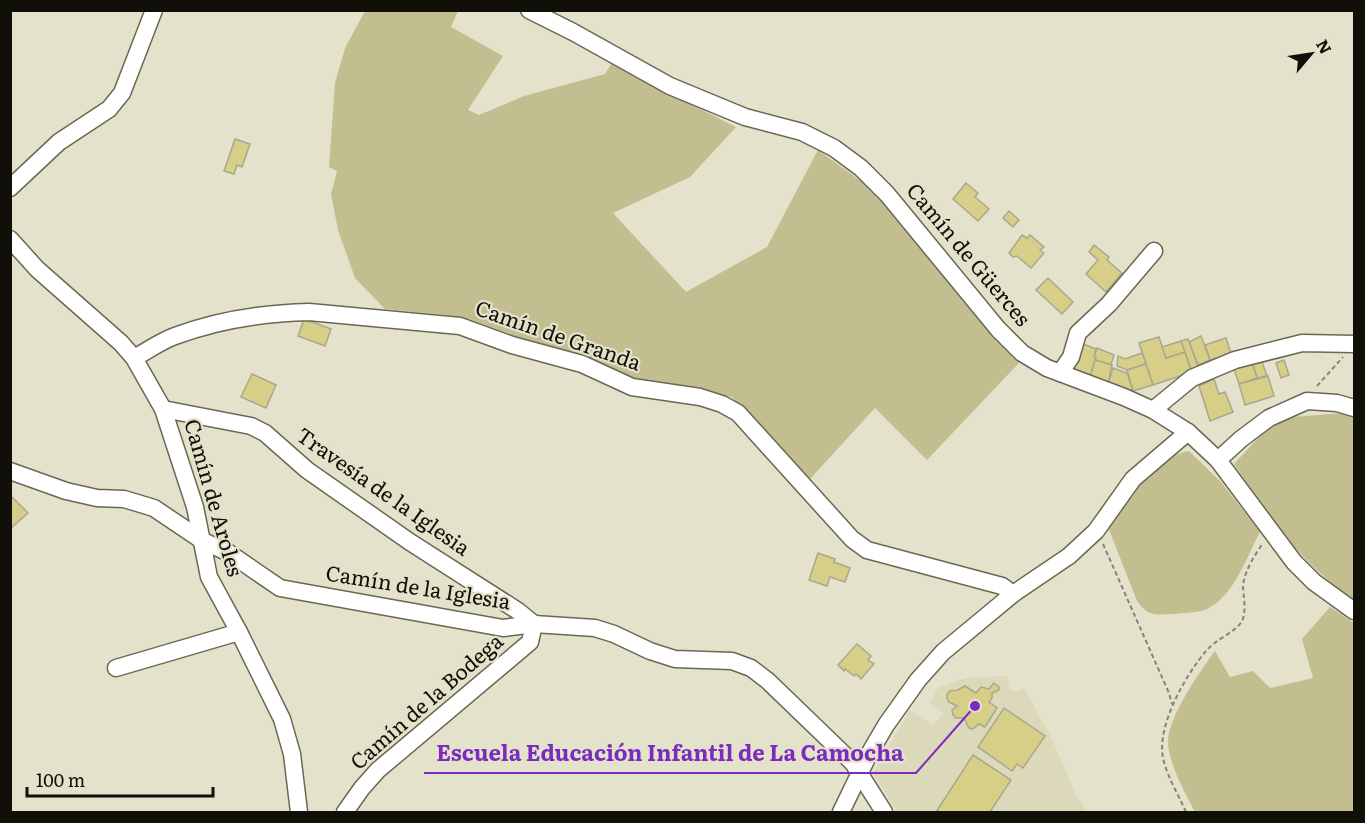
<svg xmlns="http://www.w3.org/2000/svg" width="1365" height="823" font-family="Literata,serif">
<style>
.built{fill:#dcd9ba}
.green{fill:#c3be90}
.building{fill:#d7cf88;stroke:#a8a790;stroke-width:1.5}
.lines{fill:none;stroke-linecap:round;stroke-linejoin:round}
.minor-casing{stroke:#6a6854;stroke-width:19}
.path{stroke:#868575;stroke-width:2;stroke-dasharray:4.5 3;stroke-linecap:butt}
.minor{stroke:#fff;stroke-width:16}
.labels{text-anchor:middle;stroke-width:4.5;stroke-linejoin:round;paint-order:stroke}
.street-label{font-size:21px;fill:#111008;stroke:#e4e2cb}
.leader{fill:none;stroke:#7b2cbf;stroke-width:2}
.callout-dot{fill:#7b2cbf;stroke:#e4e2cb;stroke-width:2}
.callout-label{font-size:22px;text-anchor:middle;font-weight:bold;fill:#7b2cbf;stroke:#e4e2cb;stroke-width:4.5;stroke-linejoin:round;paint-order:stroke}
</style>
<rect width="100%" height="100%" fill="#e4e2cb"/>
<polygon class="built" points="1007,676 1010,690 1016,692 1024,688 1052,739 1076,795 1088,812 897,812 873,773 910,710 933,725 944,713 930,703 938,688 965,678"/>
<g class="green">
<polygon points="365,11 458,11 451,27 503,56 468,110 479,115 524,96 605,74 611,64 736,127 690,177 613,213 686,292 767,247 818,150 876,192 973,313 1019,363 927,460 875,408 810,479 732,397 633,380 582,357 526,340 464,317 385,309 355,278 338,230 331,194 337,171 329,167 335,83 345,48"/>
<path d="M1343,413L1354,417V599C1301,566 1269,515 1234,464L1271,424L1292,417Z"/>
<path d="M1189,451L1220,481L1260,532C1247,556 1235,594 1209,608C1200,613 1183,613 1173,614C1156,615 1147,616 1137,601L1108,527C1127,501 1156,456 1189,451Z"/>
<path d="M1330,607L1354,623V812H1195C1186,795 1168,762 1168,742C1168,717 1200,671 1215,651L1230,677L1253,671L1270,688L1313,678L1302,639Z"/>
</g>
<g class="building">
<polygon points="235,139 250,144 242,167 237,165 234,174 224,171"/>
<polygon points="966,183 978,193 975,197 989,209 978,221 953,199"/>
<polygon points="1009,211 1019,220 1013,227 1003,218"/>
<polygon points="1022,235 1027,238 1030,235 1044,247 1040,250 1044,253 1031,268 1017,256 1013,257 1009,253"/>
<polygon points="1094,245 1109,257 1107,260 1122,273 1106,292 1086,274 1098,260 1089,252"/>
<polygon points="1048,278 1073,302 1062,314 1036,290"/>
<polygon points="304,319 331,329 325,346 298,336"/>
<polygon points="1201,336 1210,360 1198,365 1189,342"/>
<polygon points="1159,337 1166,358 1185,352 1192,372 1153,385 1139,343"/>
<polygon points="1226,338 1231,353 1210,360 1205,345"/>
<polygon points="1188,339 1199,369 1192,372 1181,341"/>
<polygon points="1181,341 1185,352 1166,358 1162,347"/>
<polygon points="1083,344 1096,349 1094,356 1096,357 1090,377 1073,370"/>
<polygon points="1097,348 1114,355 1111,365 1095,360 1096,357 1094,356"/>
<polygon points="1142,353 1146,364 1127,370 1117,366 1118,356 1125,359"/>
<polygon points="1261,359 1267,376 1257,378 1252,362"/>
<polygon points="1095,360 1112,365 1108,384 1090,377"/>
<polygon points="1251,360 1257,378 1239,384 1233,366"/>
<polygon points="1284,360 1289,375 1281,378 1276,363"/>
<polygon points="1146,364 1153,385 1133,391 1127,370"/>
<polygon points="1113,368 1127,373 1133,391 1108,384"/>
<polygon points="252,374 276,385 266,408 241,397"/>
<polygon points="1268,376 1274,396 1245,405 1239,384"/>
<polygon points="1214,379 1219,394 1225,392 1233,412 1210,421 1199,386"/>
<polygon points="10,495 28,513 10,529"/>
<polygon points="818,553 835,559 834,562 850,568 845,582 830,577 827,586 809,580"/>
<polygon points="857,644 871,656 868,660 874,664 861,679 856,674 854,676 845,669 844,671 838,665"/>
<polygon points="994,683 999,687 999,690 992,693 992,698 989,702 997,708 985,727 979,724 973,729 969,728 964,718 956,718 953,715 952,710 957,706 949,702 947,698 947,694 950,691 958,690 965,686 976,693 981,687 989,689"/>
<polygon points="1004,708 1045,736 1023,768 1017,764 1012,771 978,747"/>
<polygon points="973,755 1011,780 990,812 936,812"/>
</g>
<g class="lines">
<g class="minor-casing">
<g id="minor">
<polyline points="529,10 573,32 670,86 745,117 802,132 834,148 861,168 887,194 998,329 1022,353 1047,368 1124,397 1153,410 1188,432 1218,460 1294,562 1314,582 1354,611"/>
<polyline points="10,188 59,142 109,109 122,93 154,10"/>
<polyline points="10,239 37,269 121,343 134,358 163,409 195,507 209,577 239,632 282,719 292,754 299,812"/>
<path d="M134,358C147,351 161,341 175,336C218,320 264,313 309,312L460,326L512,345L582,364L632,387L700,397L722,404L738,413L852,539L867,550L1002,586L1013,594"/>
<polyline points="1060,373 1071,357 1078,333 1109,304 1154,251"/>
<polyline points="163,409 251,426 265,433 307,470 410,542 518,611 534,624"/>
<polyline points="1153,410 1192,378 1235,360 1302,343 1354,344"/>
<polyline points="1218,460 1241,439 1269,418 1307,401 1337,403 1354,408"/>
<polyline points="10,471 66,491 97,498 124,499 154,508 203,541 229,553 280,588 503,628 534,624 595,628 614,634 650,651 675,659 732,661 751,668 768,681 853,763 884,812"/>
<polyline points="116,668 239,632"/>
<polyline points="345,812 362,788 378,770 530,642 534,624"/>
<polyline points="841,812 869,754 886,725 918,680 943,652 1013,594 1069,556 1096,531 1133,479 1188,432"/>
</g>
</g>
<g class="path">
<polyline points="1317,386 1343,357"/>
<polyline points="1103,544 1169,693 1172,704"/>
<path d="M1186,812C1179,796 1169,780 1164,762C1154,729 1186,674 1207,650C1216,639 1236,632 1242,621C1247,611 1243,595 1243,585C1245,570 1255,555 1263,543"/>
</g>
<use href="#minor" class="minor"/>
</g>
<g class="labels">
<g class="street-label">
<text transform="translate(968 255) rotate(50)" y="7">Camín de Güerces</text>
<text transform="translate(558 336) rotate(19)" y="7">Camín de Granda</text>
<text transform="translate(383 492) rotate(35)" y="7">Travesía de la Iglesia</text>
<text transform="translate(213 498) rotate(74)" y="7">Camín de Aroles</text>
<text transform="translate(418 588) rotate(9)" y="7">Camín de la Iglesia</text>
<text transform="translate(427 702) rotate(-41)" y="7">Camín de la Bodega</text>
</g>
</g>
<path class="leader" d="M975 706L916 773H424"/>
<circle class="callout-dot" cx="975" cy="706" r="6"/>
<g class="callout-label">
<text x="670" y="761">Escuela Educación Infantil de La Camocha</text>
</g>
<rect width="1365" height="823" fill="none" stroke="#111008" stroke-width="24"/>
<g transform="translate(1311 54) rotate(61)" stroke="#e4e2cb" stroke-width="4.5" paint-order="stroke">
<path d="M0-4.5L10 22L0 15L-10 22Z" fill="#111008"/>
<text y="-9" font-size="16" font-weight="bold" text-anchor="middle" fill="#111008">N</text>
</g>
<path d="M27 787v9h186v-9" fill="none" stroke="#111008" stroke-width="3"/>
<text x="36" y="787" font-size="18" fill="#111008" stroke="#e4e2cb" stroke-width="4.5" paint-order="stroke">100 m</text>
</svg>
